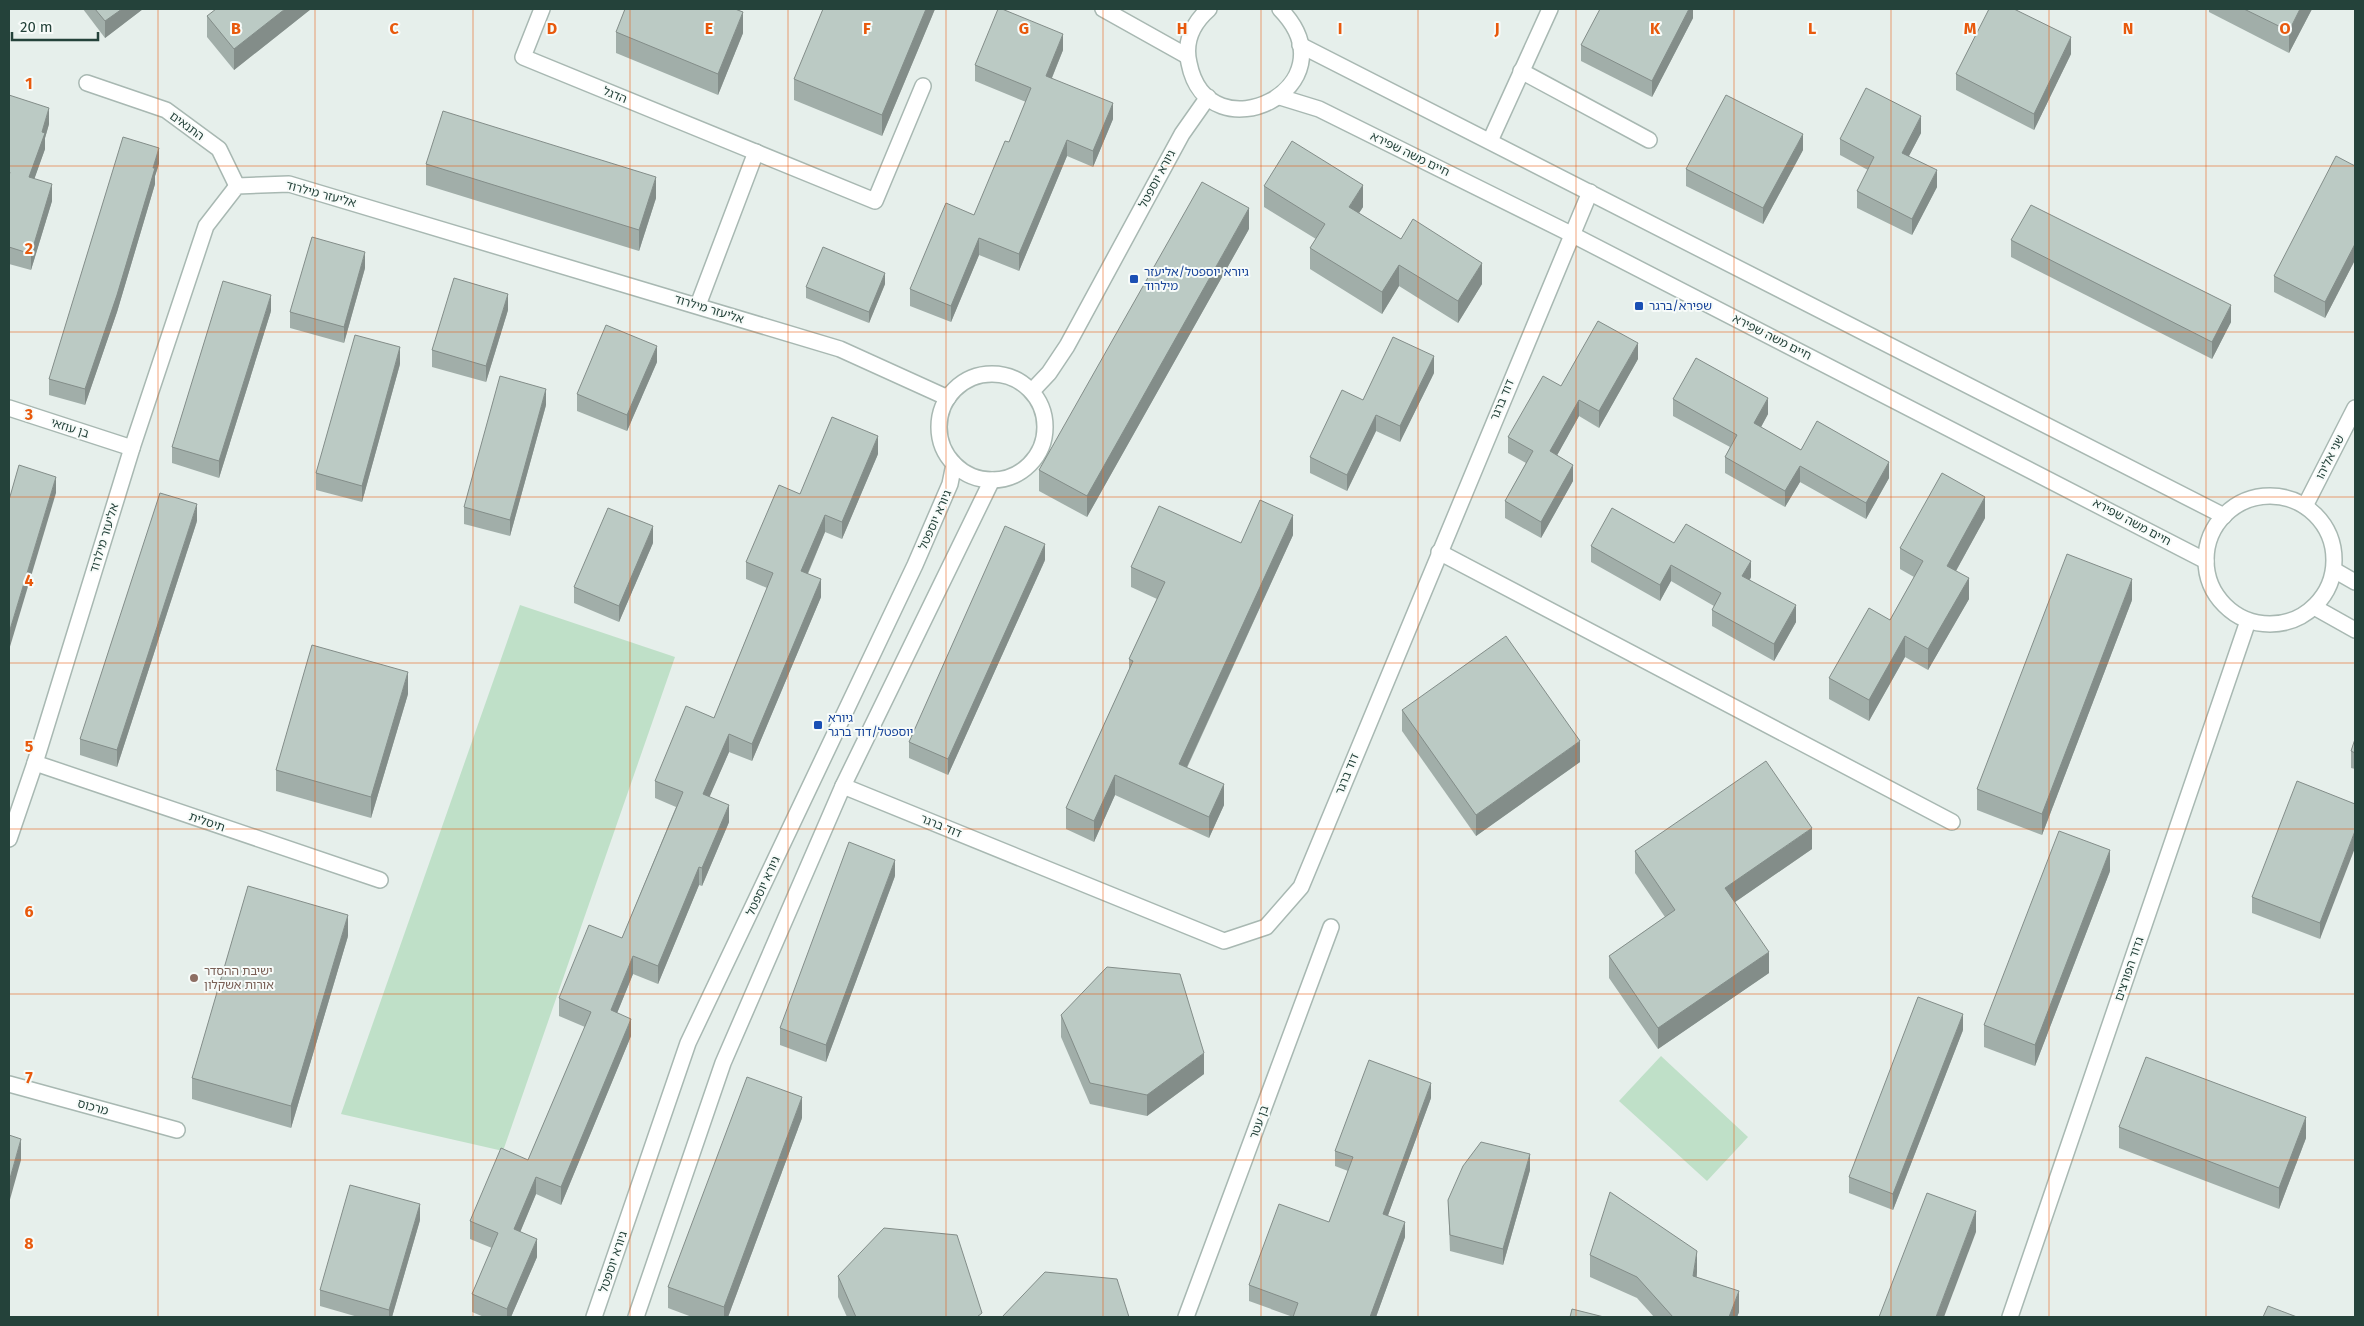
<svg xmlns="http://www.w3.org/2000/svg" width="2364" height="1326" font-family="'Fira Sans','Noto Sans Hebrew',sans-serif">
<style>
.green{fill:#bfe0c8}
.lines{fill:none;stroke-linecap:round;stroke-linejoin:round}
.minor-casing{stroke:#a8b8b2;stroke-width:18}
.tertiary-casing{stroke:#a8b8b2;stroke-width:18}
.minor{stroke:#fff;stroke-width:15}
.tertiary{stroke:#fff;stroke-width:15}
.wall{fill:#a1aea9}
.shaded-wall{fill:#838d89}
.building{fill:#bbcac4;stroke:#838d89}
.grid{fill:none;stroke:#e8590c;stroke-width:1;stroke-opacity:0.55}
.transit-dot{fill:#1a4fb4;stroke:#f7fbf9;stroke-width:2}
.education-dot{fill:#8d6e63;stroke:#f7fbf9;stroke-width:2}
.labels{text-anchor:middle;stroke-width:4;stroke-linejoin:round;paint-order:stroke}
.street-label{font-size:12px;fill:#24423a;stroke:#f7fbf9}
.transit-label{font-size:12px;fill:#164399;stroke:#f7fbf9;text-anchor:start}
.education-label{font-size:12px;fill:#785e54;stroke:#f7fbf9;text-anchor:start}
.grid-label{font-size:16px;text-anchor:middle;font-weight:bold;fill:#e8590c;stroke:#f7fbf9;stroke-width:4;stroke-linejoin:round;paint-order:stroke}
</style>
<rect width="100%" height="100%" fill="#e6efeb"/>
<g class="green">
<polygon points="520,605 675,657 503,1151 341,1114"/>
<polygon points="1661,1056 1748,1137 1707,1181 1619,1101"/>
</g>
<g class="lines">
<g class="minor-casing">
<g id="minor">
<polyline points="542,9 523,57 875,201 923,86"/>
<polyline points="1521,71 1649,140"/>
<polyline points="87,83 166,110 219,149 237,186"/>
<polyline points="1490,141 1550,9"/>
<polyline points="698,305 756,152"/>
<polyline points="9,408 132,448"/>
<polyline points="2305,506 2355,408"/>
<polyline points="1439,552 1952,822"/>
<polyline points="35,763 380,880"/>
<polyline points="843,786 1224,941 1266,927 1301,887 1590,192"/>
<polyline points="9,839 35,763 132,448 206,226 237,186 289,184 840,349 948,398"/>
<polyline points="9,1084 177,1130"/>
<polyline points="1186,1317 1331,927"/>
<polyline points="2010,1317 2248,621"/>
</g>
</g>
<g class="tertiary-casing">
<g id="tertiary">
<polyline points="1103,9 1187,56"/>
<path d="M1209,9C1193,23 1184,42 1189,63C1208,159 1356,87 1280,9"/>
<polyline points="1300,45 2224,516"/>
<polyline points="1280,97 1319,109 1571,234 2206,561"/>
<circle cx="992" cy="427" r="53"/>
<polyline points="1032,391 1049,373 1067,346 1182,134 1208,97"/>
<circle cx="2270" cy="560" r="64"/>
<polyline points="2334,570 2355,582"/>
<polyline points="2314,607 2355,630"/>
<polyline points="594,1317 688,1043 915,565 950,484 954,464"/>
<polyline points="636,1317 723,1063 843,786 992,480"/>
</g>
</g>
<use href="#minor" class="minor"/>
<use href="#tertiary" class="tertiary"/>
</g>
<g class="wall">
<polygon points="83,9 143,9 105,38"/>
<polygon points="311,9 234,70 207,37 207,16"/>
<polygon points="935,9 882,136 794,100 794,79"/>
<polygon points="1693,9 1693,18 1652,97 1581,61 1581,45"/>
<polygon points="2209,9 2312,9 2289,53 2209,12"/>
<polygon points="616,32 743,33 718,95 616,53"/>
<polygon points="1063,50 1052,78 1113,119 1093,167 1067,156 1019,271 979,255 951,322 910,306 910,289 974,215 1009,142 1026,102 975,81 975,65"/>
<polygon points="2071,54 2034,130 1956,90 1956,74"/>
<polygon points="9,95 49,124 45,138 45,149 34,179 52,201 31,270 9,264 9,265"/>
<polygon points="1921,133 1909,156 1937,187 1912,235 1857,208 1857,191 1868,170 1840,155 1840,139"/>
<polygon points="1803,150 1763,224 1686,186 1686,169"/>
<polygon points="159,164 155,176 155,184 117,312 85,405 49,395 49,379"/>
<polygon points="426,164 656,198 639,251 426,185"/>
<polygon points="2355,166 2355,260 2325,318 2274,292 2274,276"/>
<polygon points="1264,186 1363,207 1359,213 1401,239 1482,284 1458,323 1399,286 1382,314 1310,269 1310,248 1316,239 1264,207"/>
<polygon points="1249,229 1087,517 1039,491 1039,470"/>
<polygon points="2011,240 2231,322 2212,359 2011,257"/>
<polygon points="365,268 344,343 290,328 290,312"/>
<polygon points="885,284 869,323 806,298 806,287"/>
<polygon points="508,310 486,382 432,367 432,350"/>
<polygon points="271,311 219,478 172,463 172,447"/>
<polygon points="1638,359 1599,428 1579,416 1557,455 1573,481 1541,538 1505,518 1505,501 1526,463 1508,453 1508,437"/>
<polygon points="657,362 627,431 577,411 577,394"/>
<polygon points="400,364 362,502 316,490 316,473"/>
<polygon points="1434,373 1400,442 1376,431 1347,491 1310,473 1310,457 1363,400"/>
<polygon points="1673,399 1768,414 1761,427 1801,450 1889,478 1866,519 1800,482 1785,507 1725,473 1725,457 1730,447 1673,416"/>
<polygon points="546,405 510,536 464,524 464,507"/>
<polygon points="878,454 842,539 825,532 808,574 821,597 752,761 729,752 709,797 729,822 702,886 699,885 658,984 633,974 617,1013 631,1036 561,1205 536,1194 520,1232 537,1257 511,1317 484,1317 472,1312 472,1294 492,1248 470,1239 470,1221 528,1160 585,1027 559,1016 559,998 622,938 676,807 655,798 655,781 714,718 767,588 746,579 746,562 800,494"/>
<polygon points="1985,518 1956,571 1969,599 1928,670 1905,657 1869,721 1829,699 1829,678 1890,620 1914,577 1900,569 1900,548"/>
<polygon points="197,521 117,767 80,755 80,739"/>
<polygon points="1293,535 1187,768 1224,805 1209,838 1115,795 1094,842 1066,829 1066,808 1129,670 1129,659 1157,599 1131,587 1131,567 1241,543"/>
<polygon points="653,543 619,622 574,603 574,587"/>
<polygon points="1674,543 1751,577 1750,580 1796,622 1774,661 1712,626 1712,610 1714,606 1671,581 1660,601 1591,562 1591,546"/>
<polygon points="1045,560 948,775 909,758 909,742"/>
<polygon points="2132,600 2042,835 1977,810 1977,789"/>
<polygon points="408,694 371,818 276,791 276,770"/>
<polygon points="1402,710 1580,762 1476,836 1402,731"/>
<polygon points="2355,739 2355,769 2351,768 2351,751"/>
<polygon points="2355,804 2320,939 2252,913 2252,897"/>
<polygon points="1812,849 1735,902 1769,973 1658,1049 1609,978 1609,956 1665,917 1635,873 1635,851"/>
<polygon points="2110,871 2035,1066 1984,1047 1984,1025"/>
<polygon points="895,876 826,1062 780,1045 780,1028"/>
<polygon points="348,936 291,1128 192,1099 192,1078"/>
<polygon points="1061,1015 1204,1074 1147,1116 1090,1104 1061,1037"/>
<polygon points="1963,1030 1893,1210 1849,1193 1849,1177"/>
<polygon points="1431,1098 1388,1215 1405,1237 1376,1317 1293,1317 1249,1301 1249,1285 1329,1222 1348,1171 1335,1166 1335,1151"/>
<polygon points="802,1118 728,1317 692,1317 668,1308 668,1287"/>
<polygon points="2119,1127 2306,1138 2279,1209 2119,1148"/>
<polygon points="1530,1170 1503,1265 1450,1251 1448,1200"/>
<polygon points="420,1220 392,1317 358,1317 320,1306 320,1290"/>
<polygon points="1590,1255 1697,1272 1697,1277 1739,1312 1737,1317 1654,1317 1637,1298 1590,1277"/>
<polygon points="838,1276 982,1317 847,1317 838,1297"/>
</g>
<g class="shaded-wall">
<polygon points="122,9 143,9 105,38 105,21"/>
<polygon points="285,9 311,9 234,70 234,49"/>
<polygon points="926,9 935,9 882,136 882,115"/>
<polygon points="1689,9 1693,9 1693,18 1652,97 1652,81"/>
<polygon points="2300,9 2312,9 2289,53 2289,31"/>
<polygon points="743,12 743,33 718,95 718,74"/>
<polygon points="1063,34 1063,50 1046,92 1046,76"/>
<polygon points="2071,37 2071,54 2034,130 2034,114"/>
<polygon points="1113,103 1113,119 1093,167 1093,151"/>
<polygon points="49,108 49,124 45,138 45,149 29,194 29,177"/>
<polygon points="1921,116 1921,133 1902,169 1902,153"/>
<polygon points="1803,134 1803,150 1763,224 1763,208"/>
<polygon points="1067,140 1067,156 1019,271 1019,254"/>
<polygon points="159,148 159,164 155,176 155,184 117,312 85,405 85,389"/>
<polygon points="1937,170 1937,187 1912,235 1912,219"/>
<polygon points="656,177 656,198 639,251 639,230"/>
<polygon points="52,184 52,201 31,270 31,254"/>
<polygon points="1363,185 1363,207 1349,228 1349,207"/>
<polygon points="1249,208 1249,229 1087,517 1087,496"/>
<polygon points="979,238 979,255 951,322 951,306"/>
<polygon points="2355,244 2355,260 2325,318 2325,302"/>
<polygon points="365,252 365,268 344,343 344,327"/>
<polygon points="1482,263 1482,284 1458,323 1458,301"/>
<polygon points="1399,265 1399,286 1382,314 1382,292"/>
<polygon points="885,273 885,284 869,323 869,312"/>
<polygon points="508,294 508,310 486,382 486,366"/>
<polygon points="271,295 271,311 219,478 219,461"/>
<polygon points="2231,305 2231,322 2212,359 2212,342"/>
<polygon points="1638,343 1638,359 1599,428 1599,411"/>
<polygon points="657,346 657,362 627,431 627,415"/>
<polygon points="400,347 400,364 362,502 362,486"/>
<polygon points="1434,356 1434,373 1400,442 1400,426"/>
<polygon points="546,389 546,405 510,536 510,520"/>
<polygon points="1768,398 1768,414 1754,440 1754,423"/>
<polygon points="1579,400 1579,416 1550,468 1550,451"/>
<polygon points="1376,415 1376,431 1347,491 1347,475"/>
<polygon points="878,436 878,454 842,539 842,522"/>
<polygon points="1889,462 1889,478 1866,519 1866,503"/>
<polygon points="1573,465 1573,481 1541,538 1541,522"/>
<polygon points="1800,466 1800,482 1785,507 1785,491"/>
<polygon points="56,477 56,493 9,650 9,633"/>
<polygon points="1985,497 1985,518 1947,587 1947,566"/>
<polygon points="197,504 197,521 117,767 117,750"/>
<polygon points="825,515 825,532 801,589 801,571"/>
<polygon points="1293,515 1293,535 1179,784 1179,764"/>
<polygon points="653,526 653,543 619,622 619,606"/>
<polygon points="1045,544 1045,560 948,775 948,759"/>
<polygon points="1751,561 1751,577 1742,592 1742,576"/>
<polygon points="1671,565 1671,581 1660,601 1660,585"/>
<polygon points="1969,578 1969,599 1928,670 1928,649"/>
<polygon points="821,579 821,597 752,761 752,744"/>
<polygon points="2132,579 2132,600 2042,835 2042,814"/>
<polygon points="1796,605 1796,622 1774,661 1774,644"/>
<polygon points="1905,636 1905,657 1869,721 1869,700"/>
<polygon points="408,672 408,694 371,818 371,797"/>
<polygon points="729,734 729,752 703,812 703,794"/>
<polygon points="1580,741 1580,762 1476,836 1476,815"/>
<polygon points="1115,775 1115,795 1094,842 1094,821"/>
<polygon points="1224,784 1224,805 1209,838 1209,817"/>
<polygon points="729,805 729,822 702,886 702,868"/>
<polygon points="1812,828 1812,849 1725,909 1725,888"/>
<polygon points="2355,831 2355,848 2320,939 2320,923"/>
<polygon points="2110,850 2110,871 2035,1066 2035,1045"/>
<polygon points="895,860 895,876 826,1062 826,1045"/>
<polygon points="699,867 699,885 658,984 658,966"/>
<polygon points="348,915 348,936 291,1128 291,1106"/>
<polygon points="1769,952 1769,973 1658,1049 1658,1028"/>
<polygon points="633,956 633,974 611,1028 611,1010"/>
<polygon points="1963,1014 1963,1030 1893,1210 1893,1194"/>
<polygon points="631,1019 631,1036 561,1205 561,1187"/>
<polygon points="1204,1053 1204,1074 1147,1116 1147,1095"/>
<polygon points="1431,1083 1431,1098 1383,1229 1383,1214"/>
<polygon points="802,1097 802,1118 728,1317 724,1317 724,1307"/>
<polygon points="2306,1117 2306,1138 2279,1209 2279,1188"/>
<polygon points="21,1139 21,1160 9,1203 9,1182"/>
<polygon points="1530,1154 1530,1170 1503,1265 1503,1249"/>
<polygon points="536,1177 536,1194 514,1247 514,1229"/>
<polygon points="420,1204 420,1220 392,1317 389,1317 389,1310"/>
<polygon points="1976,1211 1976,1232 1944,1317 1936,1317"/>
<polygon points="1405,1222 1405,1237 1376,1317 1370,1317"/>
<polygon points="537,1239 537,1257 511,1317 507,1317 507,1309"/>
<polygon points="1697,1251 1697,1272 1693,1297 1693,1276"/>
<polygon points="1739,1291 1739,1312 1737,1317 1729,1317"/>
</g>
<g class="building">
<polygon points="95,9 122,9 105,21"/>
<polygon points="216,9 285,9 234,49 207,16"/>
<polygon points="625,9 735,9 743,12 718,74 616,32"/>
<polygon points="823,9 926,9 882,115 794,79"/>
<polygon points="998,9 1002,9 1063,34 1046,76 1113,103 1093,151 1067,140 1019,254 979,238 951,306 910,289 946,203 974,215 1005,141 1009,142 1031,88 975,65"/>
<polygon points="1600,9 1689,9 1652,81 1581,45"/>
<polygon points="1989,9 2014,9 2071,37 2034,114 1956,74"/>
<polygon points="2244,9 2300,9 2289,31"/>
<polygon points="1866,88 1921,116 1902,153 1937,170 1912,219 1857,191 1874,157 1840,139"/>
<polygon points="9,95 49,108 42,132 45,133 29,177 52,184 31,254 9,247 9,176 10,172 9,171"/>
<polygon points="1726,95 1803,134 1763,208 1686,169"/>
<polygon points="443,111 656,177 639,230 426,164"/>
<polygon points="123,137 159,148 153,168 155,168 117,295 85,389 49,379"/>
<polygon points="1292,141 1363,185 1349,207 1401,239 1413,219 1482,263 1458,301 1399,265 1382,292 1310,248 1325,224 1264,186"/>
<polygon points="2336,156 2355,166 2355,244 2325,302 2274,276"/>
<polygon points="1202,182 1249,208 1087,496 1039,470"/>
<polygon points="2031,205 2231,305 2212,342 2011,240"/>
<polygon points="312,237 365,252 344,327 290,312"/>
<polygon points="823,247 885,273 869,312 806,287"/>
<polygon points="454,278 508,294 486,366 432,350"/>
<polygon points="223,281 271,295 219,461 172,447"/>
<polygon points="1598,321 1638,343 1599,411 1579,400 1550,451 1573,465 1541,522 1505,501 1533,451 1508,437 1543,376 1561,386"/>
<polygon points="606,325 657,346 627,415 577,394"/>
<polygon points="355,335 400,347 362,486 316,473"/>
<polygon points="1393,337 1434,356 1400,426 1376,415 1347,475 1310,457 1342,390 1363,400"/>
<polygon points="1696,358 1768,398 1754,423 1801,450 1817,421 1889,462 1866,503 1800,466 1785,491 1725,457 1737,435 1673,399"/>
<polygon points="500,376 546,389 510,520 464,507"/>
<polygon points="832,417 878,436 842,522 825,515 801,571 821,579 752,744 729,734 703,794 729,805 702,868 699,867 658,966 633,956 611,1010 631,1019 561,1187 536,1177 514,1229 537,1239 507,1309 472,1294 498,1233 470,1221 501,1148 528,1160 591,1012 559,998 589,925 622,938 683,792 655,781 686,706 714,718 773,573 746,562 779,485 800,494"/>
<polygon points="19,465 56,477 9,633 9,500"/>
<polygon points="1942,473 1985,497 1947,566 1969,578 1928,649 1905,636 1869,700 1829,678 1869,608 1890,620 1923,561 1900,548"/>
<polygon points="160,493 197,504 117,750 80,739"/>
<polygon points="1260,500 1293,515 1179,764 1224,784 1209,817 1115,775 1094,821 1066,808 1133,661 1129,659 1165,582 1131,567 1159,506 1241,543"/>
<polygon points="608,508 653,526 619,606 574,587"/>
<polygon points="1612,508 1674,543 1686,524 1751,561 1742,576 1796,605 1774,644 1712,610 1721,593 1671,565 1660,585 1591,546"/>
<polygon points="1005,526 1045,544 948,759 909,742"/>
<polygon points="2067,554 2132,579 2042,814 1977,789"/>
<polygon points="1506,636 1580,741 1476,815 1402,710"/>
<polygon points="312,645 408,672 371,797 276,770"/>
<polygon points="2355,739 2355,753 2351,751"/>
<polygon points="1766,761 1812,828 1725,888 1769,952 1658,1028 1609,956 1675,910 1635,851"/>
<polygon points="2297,781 2355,804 2355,831 2320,923 2252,897"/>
<polygon points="2059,831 2110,850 2035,1045 1984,1025"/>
<polygon points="849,842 895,860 826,1045 780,1028"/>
<polygon points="248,886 348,915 291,1106 192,1078"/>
<polygon points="1107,967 1180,974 1204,1053 1147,1095 1090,1083 1061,1015"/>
<polygon points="1918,997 1963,1014 1893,1194 1849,1177"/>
<polygon points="2146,1057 2306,1117 2279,1188 2119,1127"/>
<polygon points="1369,1060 1431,1083 1383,1214 1405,1222 1370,1317 1293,1317 1298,1303 1249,1285 1279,1204 1329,1222 1353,1157 1335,1151"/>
<polygon points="747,1077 802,1097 724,1307 668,1287"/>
<polygon points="9,1135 21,1139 9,1182"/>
<polygon points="1481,1142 1530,1154 1503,1249 1450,1235 1448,1200 1463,1166"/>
<polygon points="350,1185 420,1204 389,1310 320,1290"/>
<polygon points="1610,1192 1697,1251 1693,1276 1739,1291 1729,1317 1673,1317 1637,1277 1590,1255"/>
<polygon points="1927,1193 1976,1211 1936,1317 1879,1317"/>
<polygon points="884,1228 957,1235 982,1313 977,1317 856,1317 838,1276"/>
<polygon points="1045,1272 1117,1279 1129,1317 1002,1317"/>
<polygon points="2268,1306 2297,1317 2263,1317"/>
<polygon points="1572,1309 1604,1317 1570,1317"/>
</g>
<path class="grid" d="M158,9V1317M315,9V1317M473,9V1317M630,9V1317M788,9V1317M946,9V1317M1103,9V1317M1261,9V1317M1418,9V1317M1576,9V1317M1734,9V1317M1891,9V1317M2049,9V1317M2206,9V1317M9,166H2355M9,332H2355M9,497H2355M9,663H2355M9,829H2355M9,994H2355M9,1160H2355"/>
<g class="transit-dot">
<rect x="1129" y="274" width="10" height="10" rx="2.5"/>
<rect x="1634" y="301" width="10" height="10" rx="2.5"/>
<rect x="813" y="720" width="10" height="10" rx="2.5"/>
</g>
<circle class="education-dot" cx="194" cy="978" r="5"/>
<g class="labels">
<g class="street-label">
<text transform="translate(615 95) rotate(22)" y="4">הדגל</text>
<text transform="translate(187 126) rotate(36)" y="4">התנאים</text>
<text transform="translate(1410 154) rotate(26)" y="4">חיים משה שפירא</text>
<text transform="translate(1157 179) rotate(-62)" y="4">גיורא יוספטל</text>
<text transform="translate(321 194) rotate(15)" y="4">אליעזר מילרוד</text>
<text transform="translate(709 309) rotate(17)" y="4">אליעזר מילרוד</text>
<text transform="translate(1772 337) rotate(27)" y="4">חיים משה שפירא</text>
<text transform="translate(1502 400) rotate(-67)" y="4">דוד ברגר</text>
<text transform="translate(70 428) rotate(18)" y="4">בן עוזאי</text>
<text transform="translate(2330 457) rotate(-63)" y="4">שני אליהו</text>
<text transform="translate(935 520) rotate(-66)" y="4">גיורא יוספטל</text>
<text transform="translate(2132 522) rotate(28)" y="4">חיים משה שפירא</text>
<text transform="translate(104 538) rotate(-73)" y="4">אליעזר מילרוד</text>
<text transform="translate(1347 774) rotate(-68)" y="4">דוד ברגר</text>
<text transform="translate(207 822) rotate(19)" y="4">תיסלית</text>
<text transform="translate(941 826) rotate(22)" y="4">דוד ברגר</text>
<text transform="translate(763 886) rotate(-65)" y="4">גיורא יוספטל</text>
<text transform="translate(2129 969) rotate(-71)" y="4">גדוד הפורצים</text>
<text transform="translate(93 1107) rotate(15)" y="4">מרכוס</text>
<text transform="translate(1259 1122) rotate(-70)" y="4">בן עטר</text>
<text transform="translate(613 1262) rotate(-71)" y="4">גיורא יוספטל</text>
</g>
<g class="transit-label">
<text x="1144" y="276">גיורא יוספטל/אליעזר<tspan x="1144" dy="14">מילרוד</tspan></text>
<text x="1649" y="310">שפירא/ברגר</text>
<text x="828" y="722">גיורא<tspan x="828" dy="14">יוספטל/דוד ברגר</tspan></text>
</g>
<g class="education-label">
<text x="204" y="975">ישיבת ההסדר<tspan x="204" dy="14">אורות אשקלון</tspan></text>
</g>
</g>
<g class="grid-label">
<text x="236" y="34">B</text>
<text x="394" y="34">C</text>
<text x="552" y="34">D</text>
<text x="709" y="34">E</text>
<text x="867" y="34">F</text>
<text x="1024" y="34">G</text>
<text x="1182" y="34">H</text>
<text x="1340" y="34">I</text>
<text x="1497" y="34">J</text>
<text x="1655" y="34">K</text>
<text x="1812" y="34">L</text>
<text x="1970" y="34">M</text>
<text x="2128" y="34">N</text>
<text x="2285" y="34">O</text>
<text x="29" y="89">1</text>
<text x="29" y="254">2</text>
<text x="29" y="420">3</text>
<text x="29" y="586">4</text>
<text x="29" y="752">5</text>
<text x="29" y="917">6</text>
<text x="29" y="1083">7</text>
<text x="29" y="1249">8</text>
</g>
<rect width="2364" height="1326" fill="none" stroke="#24423a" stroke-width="20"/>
<path d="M12 32v8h86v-8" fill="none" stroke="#24423a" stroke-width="2.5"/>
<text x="20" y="32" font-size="15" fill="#24423a" stroke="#f7fbf9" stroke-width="4" paint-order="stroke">20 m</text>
</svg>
